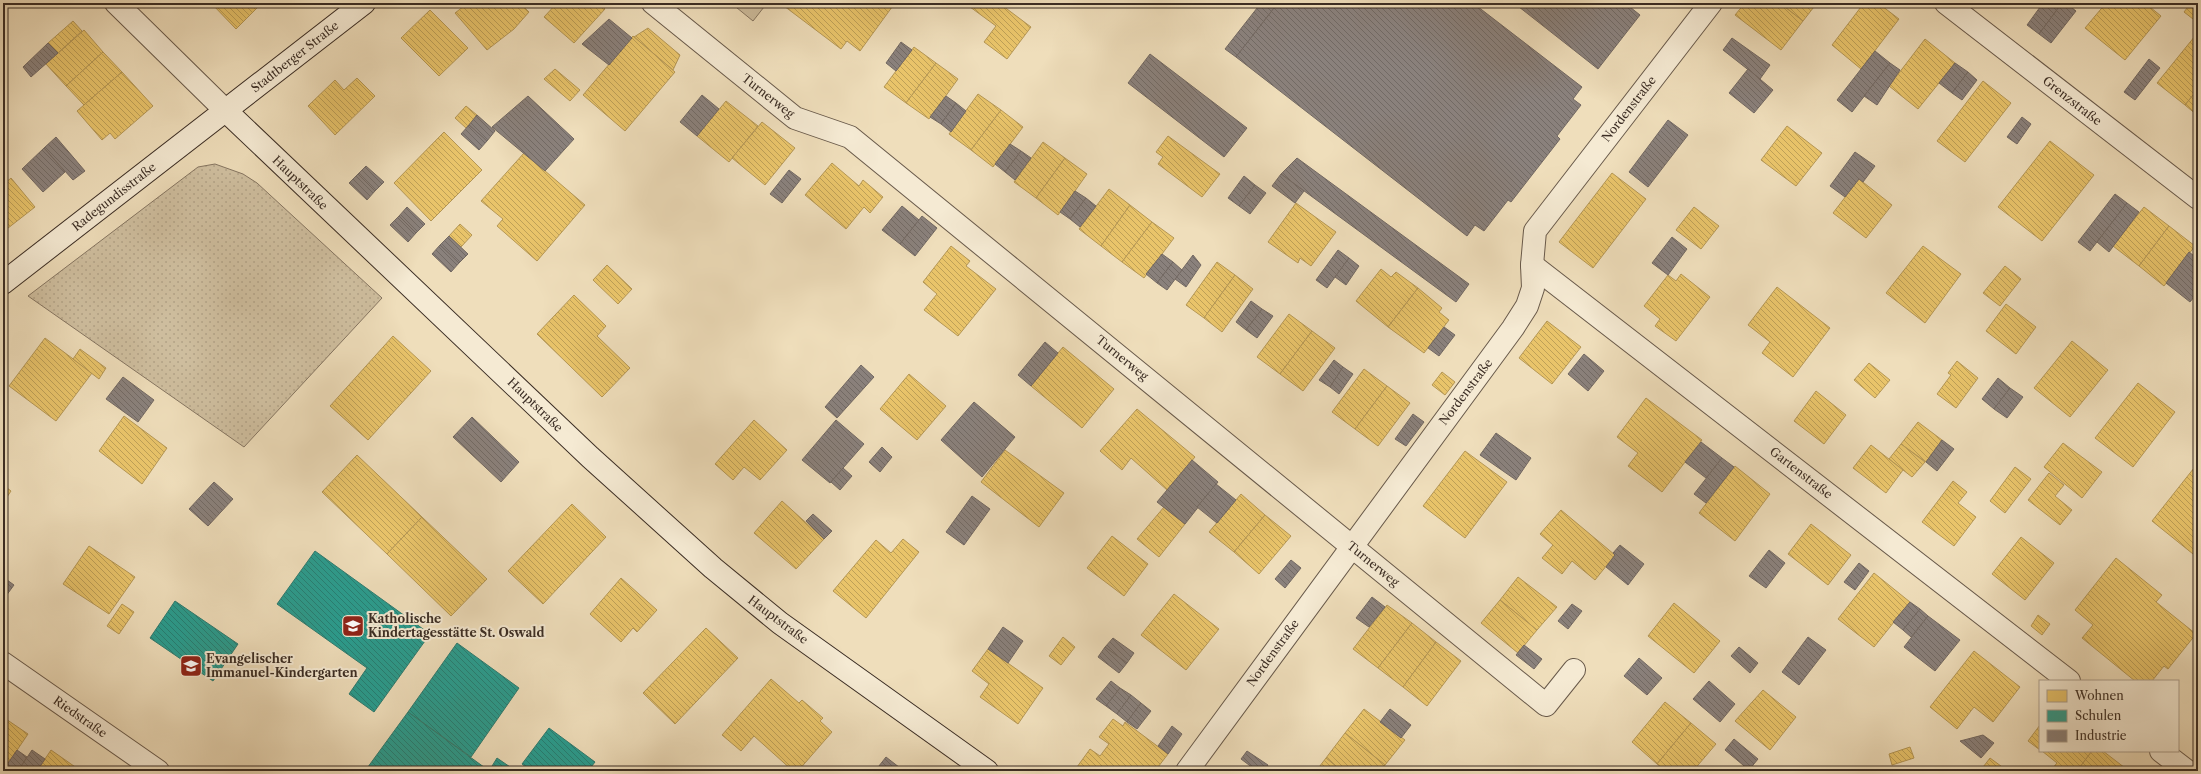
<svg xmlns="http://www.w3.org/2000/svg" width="2201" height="774" font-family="'Libre Caslon Text',serif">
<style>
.grass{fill:url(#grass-dots);stroke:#867662}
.green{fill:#d0c0a1;stroke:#867662}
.homes{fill:url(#homes-back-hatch);stroke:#b59755}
.schools{fill:url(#schools-back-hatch);stroke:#2f7b6f}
.industry{fill:url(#industry-back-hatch);stroke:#726862}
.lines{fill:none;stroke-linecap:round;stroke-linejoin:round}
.street-casing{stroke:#68594a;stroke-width:24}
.secondary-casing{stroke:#3b2d24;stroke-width:24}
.street{stroke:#f5ead3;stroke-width:22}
.secondary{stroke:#f5ead3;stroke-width:22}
.labels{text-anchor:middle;stroke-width:4;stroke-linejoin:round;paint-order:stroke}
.street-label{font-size:12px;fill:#3b2d24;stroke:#f5ead3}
.poi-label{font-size:12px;font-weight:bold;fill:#3b2d24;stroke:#f5ead3;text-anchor:start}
</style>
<defs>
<pattern id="grass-dots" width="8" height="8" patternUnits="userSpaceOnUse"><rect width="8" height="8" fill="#d0c0a1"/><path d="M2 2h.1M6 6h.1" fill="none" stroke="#b4a58a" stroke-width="1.8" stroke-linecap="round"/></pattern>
<pattern id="homes-back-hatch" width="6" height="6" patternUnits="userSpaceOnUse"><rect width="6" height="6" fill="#e9c46a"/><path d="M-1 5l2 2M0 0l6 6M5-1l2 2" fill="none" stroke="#bea057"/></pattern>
<pattern id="schools-back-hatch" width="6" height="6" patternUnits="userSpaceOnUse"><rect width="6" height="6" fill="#2a9d8f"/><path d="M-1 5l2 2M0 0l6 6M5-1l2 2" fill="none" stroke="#258075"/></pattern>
<pattern id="industry-back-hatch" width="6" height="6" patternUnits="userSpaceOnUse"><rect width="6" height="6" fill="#8a817c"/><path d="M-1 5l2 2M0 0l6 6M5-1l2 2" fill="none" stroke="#726a65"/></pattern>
</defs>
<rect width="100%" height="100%" fill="#efdebb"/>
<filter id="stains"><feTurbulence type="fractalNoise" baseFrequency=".005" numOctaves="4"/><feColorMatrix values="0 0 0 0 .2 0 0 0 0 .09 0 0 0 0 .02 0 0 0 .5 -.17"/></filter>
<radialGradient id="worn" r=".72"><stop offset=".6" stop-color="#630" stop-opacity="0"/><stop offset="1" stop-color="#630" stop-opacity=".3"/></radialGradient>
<polygon class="grass" points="215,164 243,174 257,183 382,298 244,447 28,296 198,167"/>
<polygon class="green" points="731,3 758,3 764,7 753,21"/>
<g class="homes">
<polygon points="211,3 262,3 236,29"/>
<polygon points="468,3 520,3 529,12 514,29 487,50 455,13"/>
<polygon points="557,3 598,3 605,9 574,43 544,17"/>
<polygon points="787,3 895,3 860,51 847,41 841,49 784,6"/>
<polygon points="999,3 1031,27 1007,59 984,42 996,26 966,4"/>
<polygon points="1745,3 1780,3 1803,21 1781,50 1735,15"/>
<polygon points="1780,3 1817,3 1803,21"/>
<polygon points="1864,3 1878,3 1899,19 1861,69 1832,45"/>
<polygon points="2106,3 2145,3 2161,16 2125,60 2085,28"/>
<polygon points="2191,3 2198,3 2198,12 2193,19 2184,12"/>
<polygon points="430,10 468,48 439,76 401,38"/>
<polygon points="73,21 82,31 58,53 48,43"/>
<polygon points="648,28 680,55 673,70 634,37"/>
<polygon points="84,30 103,52 66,86 46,64"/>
<polygon points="633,36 675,72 625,131 583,95"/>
<polygon points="2195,36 2198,38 2198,89 2185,105 2157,83"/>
<polygon points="1925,39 1955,63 1918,109 1889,86"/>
<polygon points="914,47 936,63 906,103 884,87"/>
<polygon points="103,52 122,72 84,105 66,86"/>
<polygon points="936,63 958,79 929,119 906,103"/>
<polygon points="555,69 580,90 570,101 544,79"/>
<polygon points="122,72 153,106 115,139 110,133 102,140 77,111"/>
<polygon points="357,78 375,96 335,135 308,106 335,80 344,90"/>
<polygon points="1983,81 2011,103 1965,162 1937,141"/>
<polygon points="2198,89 2198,116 2185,105"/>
<polygon points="978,94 1001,110 971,150 949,134"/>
<polygon points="726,101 758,126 729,162 697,136"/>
<polygon points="466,106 477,115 466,128 455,118"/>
<polygon points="1001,110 1023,127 993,167 971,150"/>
<polygon points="762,122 795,148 765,185 732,158"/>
<polygon points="1787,126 1822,153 1796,186 1761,160"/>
<polygon points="444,132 482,170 431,221 394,183"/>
<polygon points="1168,136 1220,174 1202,197 1158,164 1163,157 1156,152"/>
<polygon points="2050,141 2094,175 2042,241 1998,207"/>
<polygon points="1043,142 1065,158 1036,198 1014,182"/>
<polygon points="524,153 585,205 537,261 497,226 503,219 481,201"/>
<polygon points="1065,158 1087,174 1058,215 1036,198"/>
<polygon points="832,163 859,186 863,180 883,197 870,213 864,207 846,229 805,195"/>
<polygon points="1612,173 1646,199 1593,268 1559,242"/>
<polygon points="11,178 35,207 3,232 3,185"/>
<polygon points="1859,179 1892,205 1866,238 1833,213"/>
<polygon points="1109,189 1130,205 1101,246 1079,229"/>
<polygon points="1296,203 1336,232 1311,266 1300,258 1298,263 1268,242"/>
<polygon points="1130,205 1152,222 1122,262 1101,246"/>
<polygon points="1694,207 1719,226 1701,249 1676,230"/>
<polygon points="2144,207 2169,226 2139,266 2113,246"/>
<polygon points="1152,222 1174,238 1144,278 1122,262"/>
<polygon points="460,224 472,235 461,247 449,236"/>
<polygon points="2169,226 2195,246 2164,286 2139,266"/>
<polygon points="951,246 970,261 966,266 996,289 958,336 924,310 937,294 923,282"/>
<polygon points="1923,246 1961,274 1925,323 1886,293"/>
<polygon points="1217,262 1235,275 1204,318 1186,305"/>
<polygon points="607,265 632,289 618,304 593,280"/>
<polygon points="2005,266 2021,279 2000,306 1983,293"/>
<polygon points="1381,269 1391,277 1396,272 1418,288 1388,327 1356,301"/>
<polygon points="1681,274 1710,297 1676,341 1655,326 1660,319 1644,306 1668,275 1676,281"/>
<polygon points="1235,275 1253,289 1222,332 1204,318"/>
<polygon points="1777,287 1830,328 1793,377 1762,353 1770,342 1748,325"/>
<polygon points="1418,288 1442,308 1439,312 1449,320 1424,353 1388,327"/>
<polygon points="574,295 606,326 597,336 630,368 602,397 537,334"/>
<polygon points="2006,304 2036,327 2016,354 1986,331"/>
<polygon points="1289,314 1312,331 1280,374 1257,357"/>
<polygon points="1547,321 1581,347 1552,384 1519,358"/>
<polygon points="1312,331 1335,348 1303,391 1280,374"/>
<polygon points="393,336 431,371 368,440 330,406"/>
<polygon points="45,338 92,373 56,421 9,386"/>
<polygon points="2072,341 2108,370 2070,417 2034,388"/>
<polygon points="1063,347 1114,389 1082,428 1031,386"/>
<polygon points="80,349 106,368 99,379 73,359"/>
<polygon points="1957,361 1978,378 1956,408 1937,394 1951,375 1948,373"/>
<polygon points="1869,363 1890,380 1875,398 1854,380"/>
<polygon points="1364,369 1387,386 1355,429 1332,412"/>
<polygon points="1442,372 1455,382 1445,395 1432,385"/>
<polygon points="909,374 946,406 917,440 880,409"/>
<polygon points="2138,383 2175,412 2133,467 2095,438"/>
<polygon points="1387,386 1410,403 1378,446 1355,429"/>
<polygon points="1816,391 1846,415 1824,444 1794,421"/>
<polygon points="1646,398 1702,440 1662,492 1628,466 1638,453 1617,437"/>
<polygon points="1137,409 1195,457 1167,490 1131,458 1122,470 1100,451"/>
<polygon points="124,416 167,448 142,484 99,451"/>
<polygon points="754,420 787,450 760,480 744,467 733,480 715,464"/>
<polygon points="1918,422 1942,440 1926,462 1901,444"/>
<polygon points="2063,443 2102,472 2082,498 2044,467"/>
<polygon points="1901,444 1925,462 1912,477 1889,459"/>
<polygon points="1871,445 1903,470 1886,493 1853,468"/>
<polygon points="1005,450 1064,493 1039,527 981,482"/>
<polygon points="1465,451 1507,482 1465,538 1423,506"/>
<polygon points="357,455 422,517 387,554 322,492"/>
<polygon points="1735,466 1770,494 1735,541 1699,513"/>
<polygon points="2015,467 2031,479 2005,513 1990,501"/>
<polygon points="2194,468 2198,471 2198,558 2152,521"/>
<polygon points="2049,473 2064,485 2055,496 2072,510 2060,525 2028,500"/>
<polygon points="1953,481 1967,492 1958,503 1976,517 1954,546 1922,522"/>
<polygon points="3,485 11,491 3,503"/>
<polygon points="1241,494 1265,515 1234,552 1209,532"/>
<polygon points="782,501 824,539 796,569 754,533"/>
<polygon points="572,504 606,537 543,604 508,571"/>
<polygon points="1164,507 1185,524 1159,557 1137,539"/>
<polygon points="1561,510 1615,555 1595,580 1572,561 1562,574 1542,558 1553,545 1540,534"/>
<polygon points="1265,515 1291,536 1259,574 1234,552"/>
<polygon points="422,517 487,579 451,616 387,554"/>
<polygon points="1811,524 1851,555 1828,585 1788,554"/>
<polygon points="1112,536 1148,564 1124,596 1087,568"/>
<polygon points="2021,537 2054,563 2025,600 1992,574"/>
<polygon points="903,539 919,552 866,618 833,591 876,540 891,553"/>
<polygon points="89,546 135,577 109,614 63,584"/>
<polygon points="2116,558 2162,595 2156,602 2196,634 2168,669 2164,666 2152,681 2135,681 2082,638 2093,625 2075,610"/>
<polygon points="1874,573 1910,602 1874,647 1838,619"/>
<polygon points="1518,577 1557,607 1537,630 1500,600"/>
<polygon points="621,578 657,610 637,632 633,628 621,642 590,614"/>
<polygon points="1174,594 1219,629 1186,670 1141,635"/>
<polygon points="1500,600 1537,630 1518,653 1481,623"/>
<polygon points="1674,603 1720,641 1694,673 1648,636"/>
<polygon points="122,604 134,612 119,634 107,626"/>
<polygon points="1387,605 1412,623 1378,668 1353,649"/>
<polygon points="2038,615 2050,624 2042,635 2031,626"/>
<polygon points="1412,623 1436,642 1403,687 1378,668"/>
<polygon points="706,628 738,658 675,724 643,693"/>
<polygon points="1063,637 1075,647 1061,665 1049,656"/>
<polygon points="1436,642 1461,661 1427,706 1403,687"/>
<polygon points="988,649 1043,688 1018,724 980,697 989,684 972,671"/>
<polygon points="1974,651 2020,687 1993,722 1974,707 1957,729 1930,707"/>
<polygon points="771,679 799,703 802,700 823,718 820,721 832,732 798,771 793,771 754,736 741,751 722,735"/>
<polygon points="1763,690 1796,717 1770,750 1735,721"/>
<polygon points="1665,702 1691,723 1657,764 1632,742"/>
<polygon points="1364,709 1405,740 1385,765 1345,733"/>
<polygon points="3,717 28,734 3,771"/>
<polygon points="1113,719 1123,726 1125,722 1168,754 1155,771 1082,771 1077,767 1090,749 1100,756 1109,744 1099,737"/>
<polygon points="1691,723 1716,744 1693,771 1666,771 1657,764"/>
<polygon points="2040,725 2040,750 2028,741"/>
<polygon points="1345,733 1385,765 1381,771 1342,771 1326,758"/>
<polygon points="1910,747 1914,758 1892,765 1889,754"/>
<polygon points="51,750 81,771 37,771"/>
<polygon points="2042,751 2092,751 2077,771 2050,771 2057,763"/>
<polygon points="2092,751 2103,751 2129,771 2077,771"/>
<polygon points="1326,758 1342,771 1316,771"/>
<polygon points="1990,758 2005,769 2008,771 1980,771"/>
</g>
<g class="schools">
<polygon points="315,551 430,634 374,712 349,694 367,668 277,604"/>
<polygon points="175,601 238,644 213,681 150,638"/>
<polygon points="457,643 519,688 471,757 408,712"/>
<polygon points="408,712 488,770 487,771 365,771"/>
<polygon points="549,728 595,762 588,771 531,771 522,764"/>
<polygon points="497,758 516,771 489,771"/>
</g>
<g class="industry">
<polygon points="1261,3 1278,3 1236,57 1225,49"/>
<polygon points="1278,3 1473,3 1582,87 1573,99 1581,105 1557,136 1560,139 1511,202 1508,200 1484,231 1475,225 1467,236 1236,57"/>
<polygon points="1514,3 1625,3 1640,15 1598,69"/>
<polygon points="2043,3 2062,3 2039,34 2027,25"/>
<polygon points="2062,3 2066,3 2076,11 2051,43 2039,34"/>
<polygon points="609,19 632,38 609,65 582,44"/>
<polygon points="1732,38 1770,65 1760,79 1723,50"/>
<polygon points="901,42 912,50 896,71 886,63"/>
<polygon points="48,43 58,53 31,77 23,67"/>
<polygon points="1875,51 1890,63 1852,112 1837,100"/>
<polygon points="1150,54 1247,128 1224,157 1128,83"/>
<polygon points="2149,59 2160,68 2135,100 2124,92"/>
<polygon points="1890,63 1900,70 1877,105 1864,96"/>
<polygon points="1955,63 1968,72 1952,93 1939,83"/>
<polygon points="1748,69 1773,90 1754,113 1729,93"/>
<polygon points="1968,72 1977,80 1962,100 1952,93"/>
<polygon points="702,95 719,109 697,136 680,122"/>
<polygon points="528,96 574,139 545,171 492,127"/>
<polygon points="946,96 956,103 941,124 930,117"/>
<polygon points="956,103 966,111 951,132 941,124"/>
<polygon points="477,115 495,131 487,141 469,125"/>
<polygon points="2022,117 2031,124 2017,144 2007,137"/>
<polygon points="1668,120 1688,135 1648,187 1629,172"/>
<polygon points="469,125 487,141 479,150 461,134"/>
<polygon points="56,137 85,171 73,180 44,148"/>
<polygon points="1010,144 1021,151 1005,172 995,164"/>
<polygon points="44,148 65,172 43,192 22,169"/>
<polygon points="1021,151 1031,158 1015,180 1005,172"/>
<polygon points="1855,152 1875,166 1863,182 1859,179 1845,197 1830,186"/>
<polygon points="1297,158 1469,284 1456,302 1281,174"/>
<polygon points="366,166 384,182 375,191 358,174"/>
<polygon points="789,170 801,179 782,203 770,194"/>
<polygon points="358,174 375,191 367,200 349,183"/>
<polygon points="1281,174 1304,191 1295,203 1272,186"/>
<polygon points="1244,176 1255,185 1239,206 1228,198"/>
<polygon points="1255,185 1266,193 1250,214 1239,206"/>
<polygon points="1075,191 1086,198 1070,219 1060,212"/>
<polygon points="2115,194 2127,203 2090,251 2078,242"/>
<polygon points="1086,198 1096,206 1080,227 1070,219"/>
<polygon points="2127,203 2139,212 2109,252 2097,242"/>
<polygon points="902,206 919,220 900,244 882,230"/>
<polygon points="407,207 425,224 416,233 399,216"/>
<polygon points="399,216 416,233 408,242 390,225"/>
<polygon points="922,216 937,228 915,256 900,244"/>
<polygon points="449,236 468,254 459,263 440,245"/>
<polygon points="1672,237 1687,249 1668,275 1652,263"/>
<polygon points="440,245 459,263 451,272 432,254"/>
<polygon points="1338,250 1349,258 1327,288 1316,280"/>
<polygon points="2189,252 2198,259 2198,292 2190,302 2166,283"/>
<polygon points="1162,254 1173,262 1157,283 1146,274"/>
<polygon points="1193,255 1201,265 1186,287 1175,279"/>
<polygon points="1349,258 1359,266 1346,285 1335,277"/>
<polygon points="1173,262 1182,270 1167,290 1157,283"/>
<polygon points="1251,301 1262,309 1246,330 1236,322"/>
<polygon points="1262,309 1273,316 1257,338 1246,330"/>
<polygon points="1444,327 1455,335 1439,356 1428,348"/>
<polygon points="1045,342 1058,353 1031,386 1018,375"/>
<polygon points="1584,354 1604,371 1588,391 1568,374"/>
<polygon points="1334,360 1343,367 1330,387 1319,380"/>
<polygon points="861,365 874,377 837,418 825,407"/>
<polygon points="1343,367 1353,374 1339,394 1330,387"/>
<polygon points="123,377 154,400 138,422 106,399"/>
<polygon points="1998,378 2010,388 1994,409 1982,399"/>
<polygon points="2010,388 2023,397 2007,418 1994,409"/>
<polygon points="974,402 1015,437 982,477 941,440"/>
<polygon points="1413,414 1424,422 1406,446 1395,439"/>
<polygon points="472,417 519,462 501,482 453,437"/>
<polygon points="836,420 864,444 830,483 802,460"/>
<polygon points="1496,433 1531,458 1516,480 1480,455"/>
<polygon points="1942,440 1954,449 1937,471 1926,462"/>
<polygon points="1701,442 1722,458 1706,478 1685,462"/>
<polygon points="882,447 892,457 880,472 869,462"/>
<polygon points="1722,458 1734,467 1706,503 1694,494"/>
<polygon points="1192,460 1218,482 1185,524 1157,502"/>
<polygon points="843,468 852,476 840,490 831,482"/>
<polygon points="214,482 233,499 208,526 189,509"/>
<polygon points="1216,484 1236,500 1217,523 1197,507"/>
<polygon points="972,496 990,509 964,545 946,532"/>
<polygon points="813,514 832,531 824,539 806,521"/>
<polygon points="1620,545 1644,564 1628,585 1606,567 1615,555 1613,553"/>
<polygon points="1769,550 1785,563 1766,588 1749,576"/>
<polygon points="1291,560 1301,568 1285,588 1275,579"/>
<polygon points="1859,563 1869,571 1855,590 1844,582"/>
<polygon points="3,577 14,585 3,600"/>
<polygon points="1372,597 1385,607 1369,627 1356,618"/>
<polygon points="1910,602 1920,609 1903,630 1893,622"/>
<polygon points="1572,604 1582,611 1568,629 1558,621"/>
<polygon points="1920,609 1928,616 1911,637 1903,630"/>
<polygon points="1928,616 1960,640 1935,671 1904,647"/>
<polygon points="1003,627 1023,641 1008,663 988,649"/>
<polygon points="1808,637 1826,650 1799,685 1782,672"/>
<polygon points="1113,638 1134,653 1127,663 1105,647"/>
<polygon points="1524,645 1542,659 1534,669 1516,655"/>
<polygon points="1105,647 1127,663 1119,673 1098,657"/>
<polygon points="1739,647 1758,663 1750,673 1731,656"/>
<polygon points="1639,658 1662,678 1647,695 1624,676"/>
<polygon points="1111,681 1120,688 1106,706 1096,699"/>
<polygon points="1709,681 1735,704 1720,722 1693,699"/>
<polygon points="1120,688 1131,695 1117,714 1106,706"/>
<polygon points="1131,695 1141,703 1127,722 1117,714"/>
<polygon points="1141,703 1151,711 1137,729 1127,722"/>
<polygon points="1390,709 1411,725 1401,738 1380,722"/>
<polygon points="1172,726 1182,734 1168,754 1158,746"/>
<polygon points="1983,735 1994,743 1981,758 1960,741"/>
<polygon points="1734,739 1758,759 1749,770 1725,750"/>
<polygon points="17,750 27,757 18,771 6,771 4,769"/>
<polygon points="32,750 45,759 37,771 18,771"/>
<polygon points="1247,751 1268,765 1264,771 1257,771 1241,759"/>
<polygon points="886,757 904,771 875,771"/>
</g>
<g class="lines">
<g class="street-casing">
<g id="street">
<polyline points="116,3 226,111"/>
<polyline points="653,3 795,118 850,137 1546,705 1574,670"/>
<polyline points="1946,3 2198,198"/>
<polyline points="1532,265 2069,681"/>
<polyline points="3,663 158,771"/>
<polyline points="2161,751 2187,771"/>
<polyline points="1187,771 1513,328 1527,306 1533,288 1532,265 1535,231 1711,3"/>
</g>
</g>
<g class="secondary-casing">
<g id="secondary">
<polyline points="226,111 590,457 713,568 780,623 987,771"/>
<polyline points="3,283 364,3"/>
</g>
</g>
<use href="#street" class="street"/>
<use href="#secondary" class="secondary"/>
</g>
<defs>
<g id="school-square" transform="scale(1.15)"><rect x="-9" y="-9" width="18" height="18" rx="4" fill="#8f2418" stroke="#f5ead3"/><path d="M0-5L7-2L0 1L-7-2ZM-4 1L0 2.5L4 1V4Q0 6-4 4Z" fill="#fff"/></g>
</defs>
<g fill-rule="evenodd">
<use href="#school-square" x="353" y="626"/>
<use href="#school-square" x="191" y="666"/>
</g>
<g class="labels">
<g class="street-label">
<text transform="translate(295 57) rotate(-38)" y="4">Stadtberger Straße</text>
<text transform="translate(768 96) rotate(38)" y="4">Turnerweg</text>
<text transform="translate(2072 101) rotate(38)" y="4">Grenzstraße</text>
<text transform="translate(1629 109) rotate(-52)" y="4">Nordenstraße</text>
<text transform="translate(300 183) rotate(44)" y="4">Hauptstraße</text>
<text transform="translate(114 197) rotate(-38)" y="4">Radegundisstraße</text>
<text transform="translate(1122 358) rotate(39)" y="4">Turnerweg</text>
<text transform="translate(1466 392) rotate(-53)" y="4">Nordenstraße</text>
<text transform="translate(535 405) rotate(44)" y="4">Hauptstraße</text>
<text transform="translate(1801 473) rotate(38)" y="4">Gartenstraße</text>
<text transform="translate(1373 564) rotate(39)" y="4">Turnerweg</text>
<text transform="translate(778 620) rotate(37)" y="4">Hauptstraße</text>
<text transform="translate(1273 653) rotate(-54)" y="4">Nordenstraße</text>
<text transform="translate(80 717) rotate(35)" y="4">Riedstraße</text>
</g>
<g class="poi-label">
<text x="368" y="623">Katholische<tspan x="368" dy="14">Kindertagesstätte St. Oswald</tspan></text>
<text x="206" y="663">Evangelischer<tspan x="206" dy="14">Immanuel-Kindergarten</tspan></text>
</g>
</g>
<rect width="2201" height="774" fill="none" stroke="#efdebb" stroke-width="16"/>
<rect x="4" y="4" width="2193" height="766" fill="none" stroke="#3b2d24" stroke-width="2"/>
<rect x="8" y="8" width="2185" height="758" fill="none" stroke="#3b2d24"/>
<rect x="2039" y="680" width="140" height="72" fill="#f5ead3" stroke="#ab9e8d"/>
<rect x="2047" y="690" width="20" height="12" fill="#e9c46a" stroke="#ab9e8d"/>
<text x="2075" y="700" font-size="12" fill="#3b2d24">Wohnen</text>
<rect x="2047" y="710" width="20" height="12" fill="#2a9d8f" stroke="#ab9e8d"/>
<text x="2075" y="720" font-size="12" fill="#3b2d24">Schulen</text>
<rect x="2047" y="730" width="20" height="12" fill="#8a817c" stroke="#ab9e8d"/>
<text x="2075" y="740" font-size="12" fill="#3b2d24">Industrie</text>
<rect width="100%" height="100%" filter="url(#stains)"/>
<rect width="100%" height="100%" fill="url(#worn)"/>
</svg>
